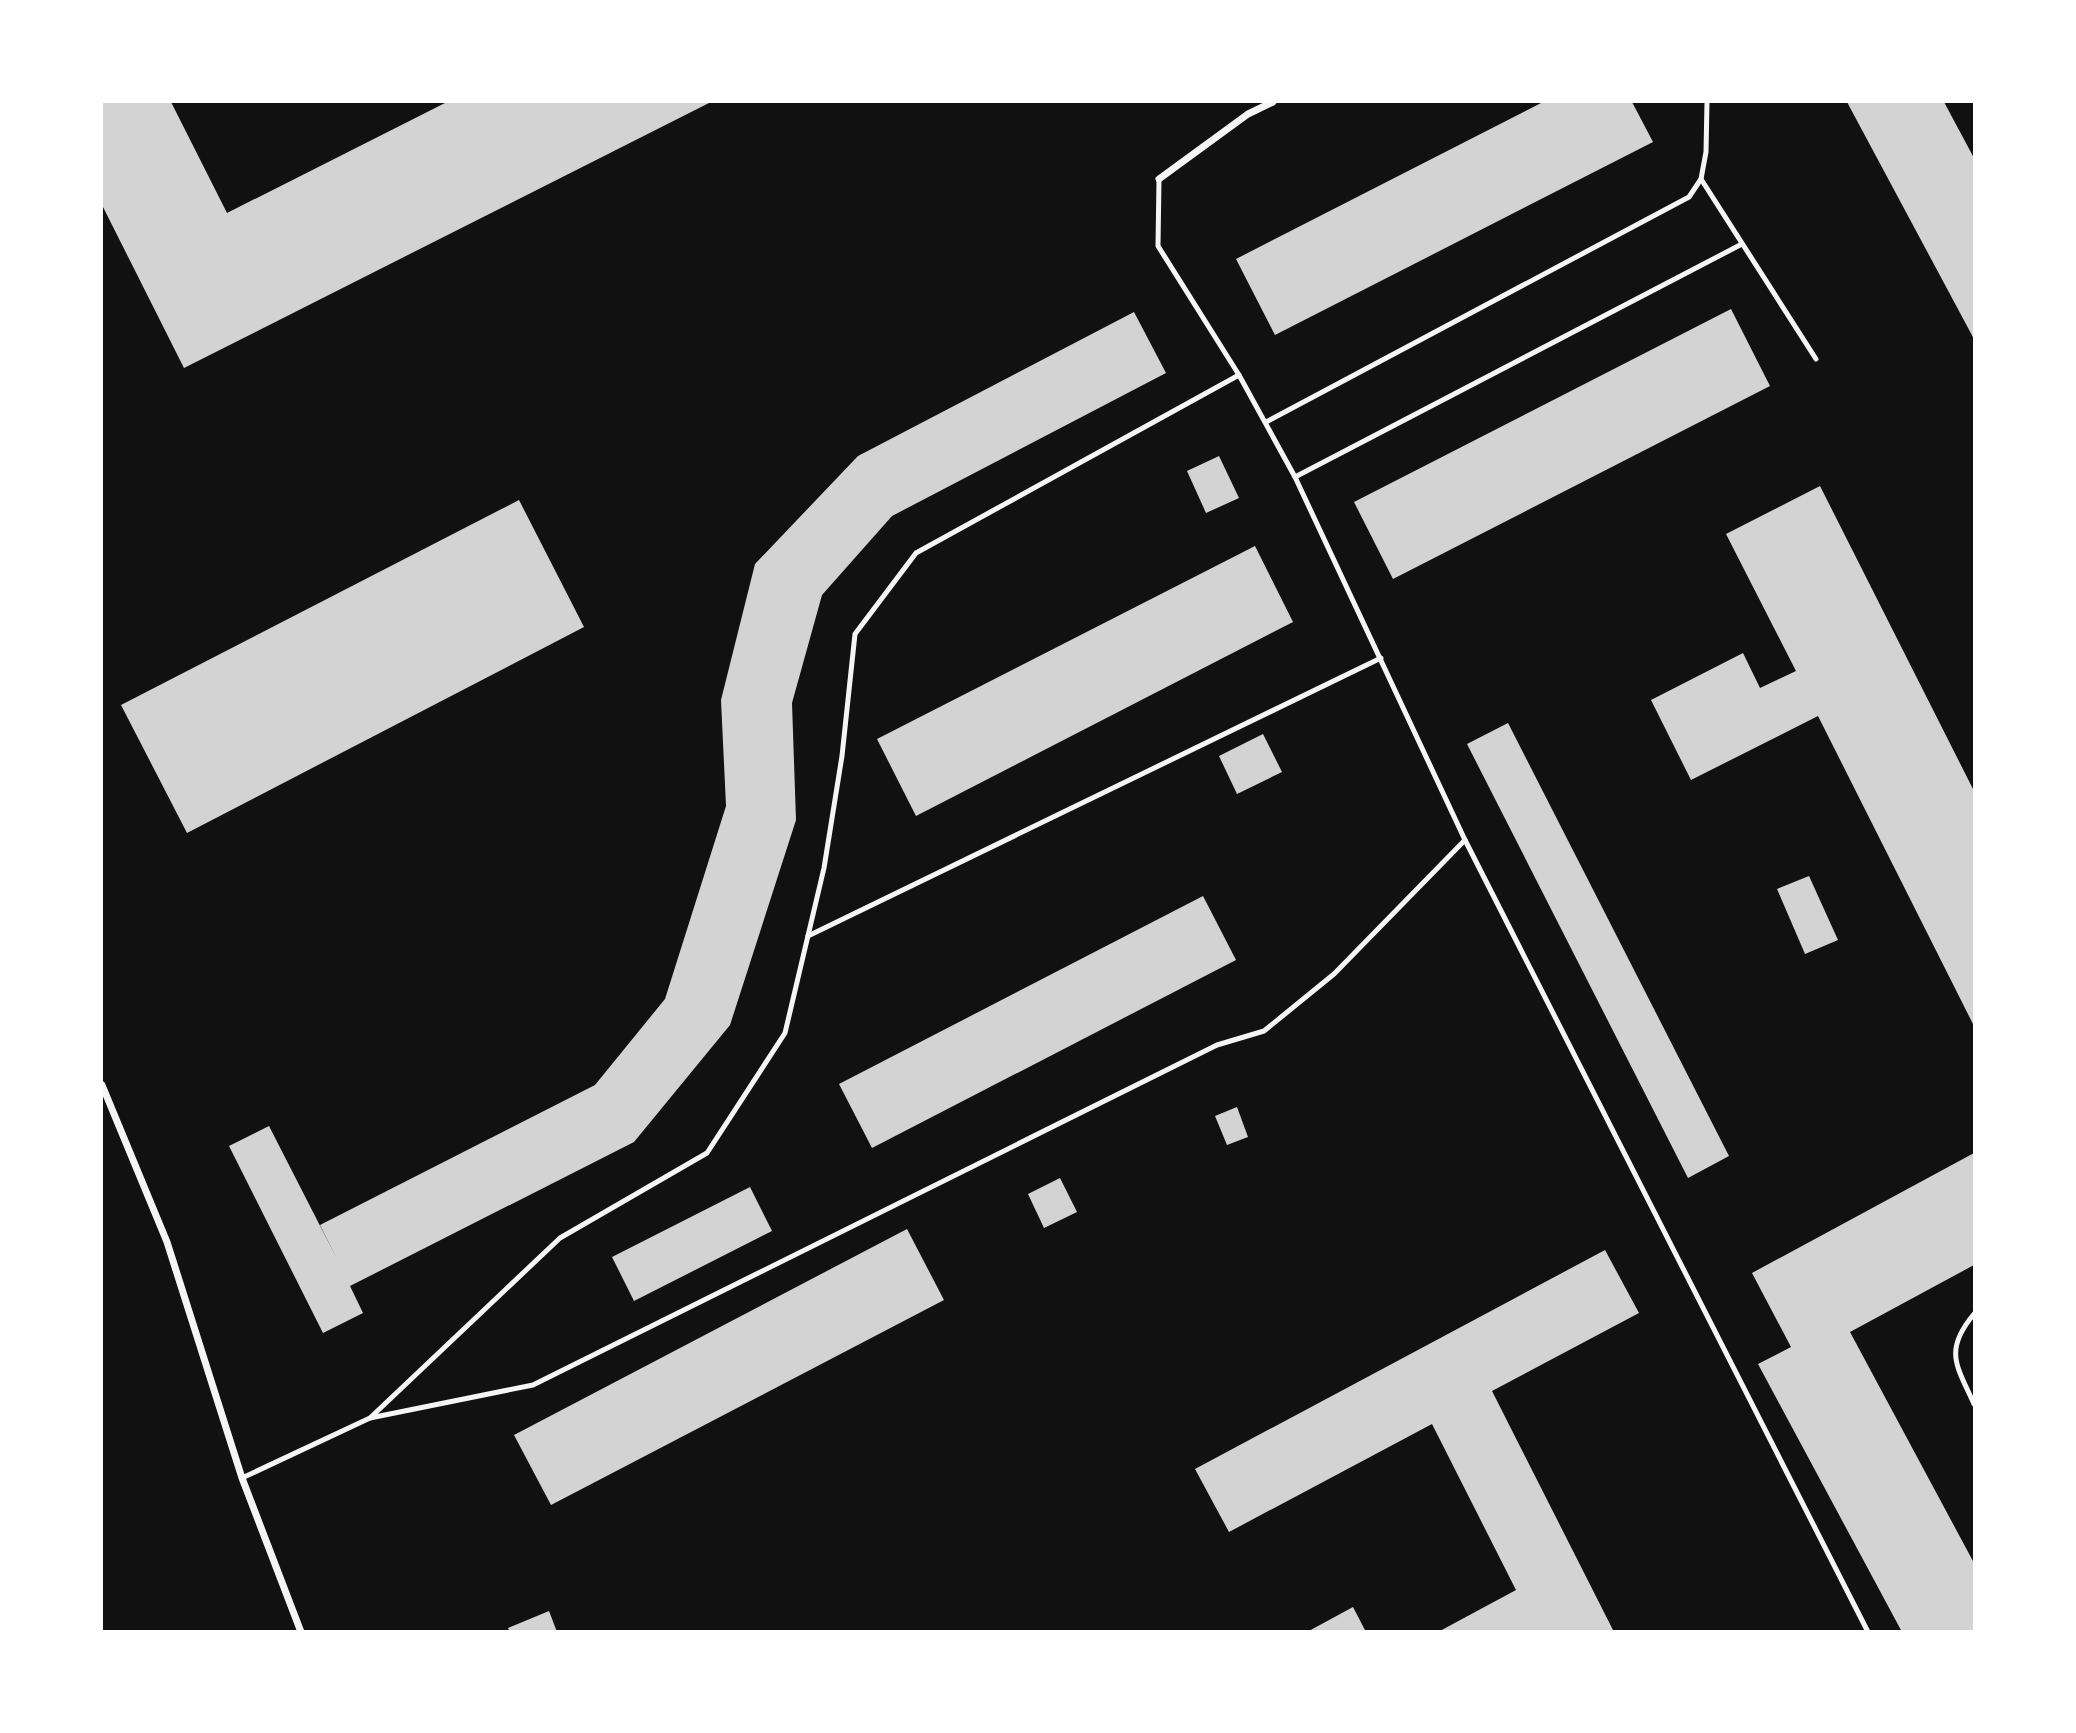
<svg xmlns="http://www.w3.org/2000/svg" width="2076" height="1733" font-family="Arial,sans-serif">
<style>
.building{fill:#d3d3d3}
.lines{fill:none;stroke-linecap:round;stroke-linejoin:round}
.service{stroke:#f5f5f5;stroke-width:5}
.minor{stroke:#f5f5f5;stroke-width:7}
</style>
<rect width="100%" height="100%" fill="#111"/>
<g class="building">
<polygon points="102,102 171,102 227,213 447,102 711,102 184,368 102,205"/>
<polygon points="1543,102 1632,102 1653,142 1275,335 1236,259"/>
<polygon points="1847,102 1944,102 1974,158 1974,339"/>
<polygon points="1731,309 1770,386 1393,579 1354,502"/>
<polygon points="1134,312 1166,373 892,516 822,595 792,703 796,820 730,1025 634,1142 350,1286 363,1313 323,1333 229,1146 269,1126 337,1259 320,1225 595,1085 665,999 726,806 721,700 755,564 858,456"/>
<polygon points="1219,456 1239,498 1206,513 1187,471"/>
<polygon points="1820,486 1974,791 1974,1026 1818,716 1691,780 1651,700 1743,653 1760,688 1796,671 1726,534"/>
<polygon points="519,500 584,627 187,833 121,705"/>
<polygon points="1255,546 1293,622 916,816 877,739"/>
<polygon points="1508,723 1729,1156 1688,1178 1467,744"/>
<polygon points="1263,734 1282,772 1237,794 1219,756"/>
<polygon points="1809,876 1838,940 1805,954 1777,889"/>
<polygon points="1203,896 1236,960 872,1148 839,1084"/>
<polygon points="1237,1107 1248,1137 1227,1145 1215,1116"/>
<polygon points="1974,1153 1974,1265 1850,1332 1974,1563 1974,1632 1902,1632 1758,1364 1791,1347 1752,1273"/>
<polygon points="1060,1178 1077,1212 1044,1228 1028,1194"/>
<polygon points="750,1187 772,1231 634,1301 612,1257"/>
<polygon points="907,1229 944,1300 551,1505 514,1435"/>
<polygon points="1605,1250 1639,1313 1492,1391 1614,1632 1438,1632 1516,1590 1432,1424 1229,1532 1195,1469"/>
<polygon points="1353,1607 1366,1632 1307,1632"/>
<polygon points="549,1611 557,1632 510,1632 508,1628"/>
</g>
<g class="lines">
<g class="service">
<polyline points="1159,179 1158,246 1239,375 1295,477 1465,840 1868,1632"/>
<polyline points="1701,179 1816,359"/>
<polyline points="1266,422 1689,197 1701,179 1706,152 1707,102"/>
<polyline points="1295,477 1742,244"/>
<polyline points="808,936 1381,658"/>
<path d="M1974,1314C1943,1351 1957,1366 1974,1404"/>
<polyline points="370,1418 533,1385 1217,1045 1264,1031 1334,974 1465,840"/>
<polyline points="242,1478 370,1418 560,1238 707,1153 785,1033 824,868 842,756 855,634 916,553 1239,375"/>
</g>
<g class="minor">
<polyline points="1159,179 1248,114 1273,102"/>
<polyline points="102,1085 167,1242 242,1478 301,1632"/>
</g>
</g>
<rect width="2076" height="1733" fill="none" stroke="#ffffff" stroke-width="206"/>
</svg>
